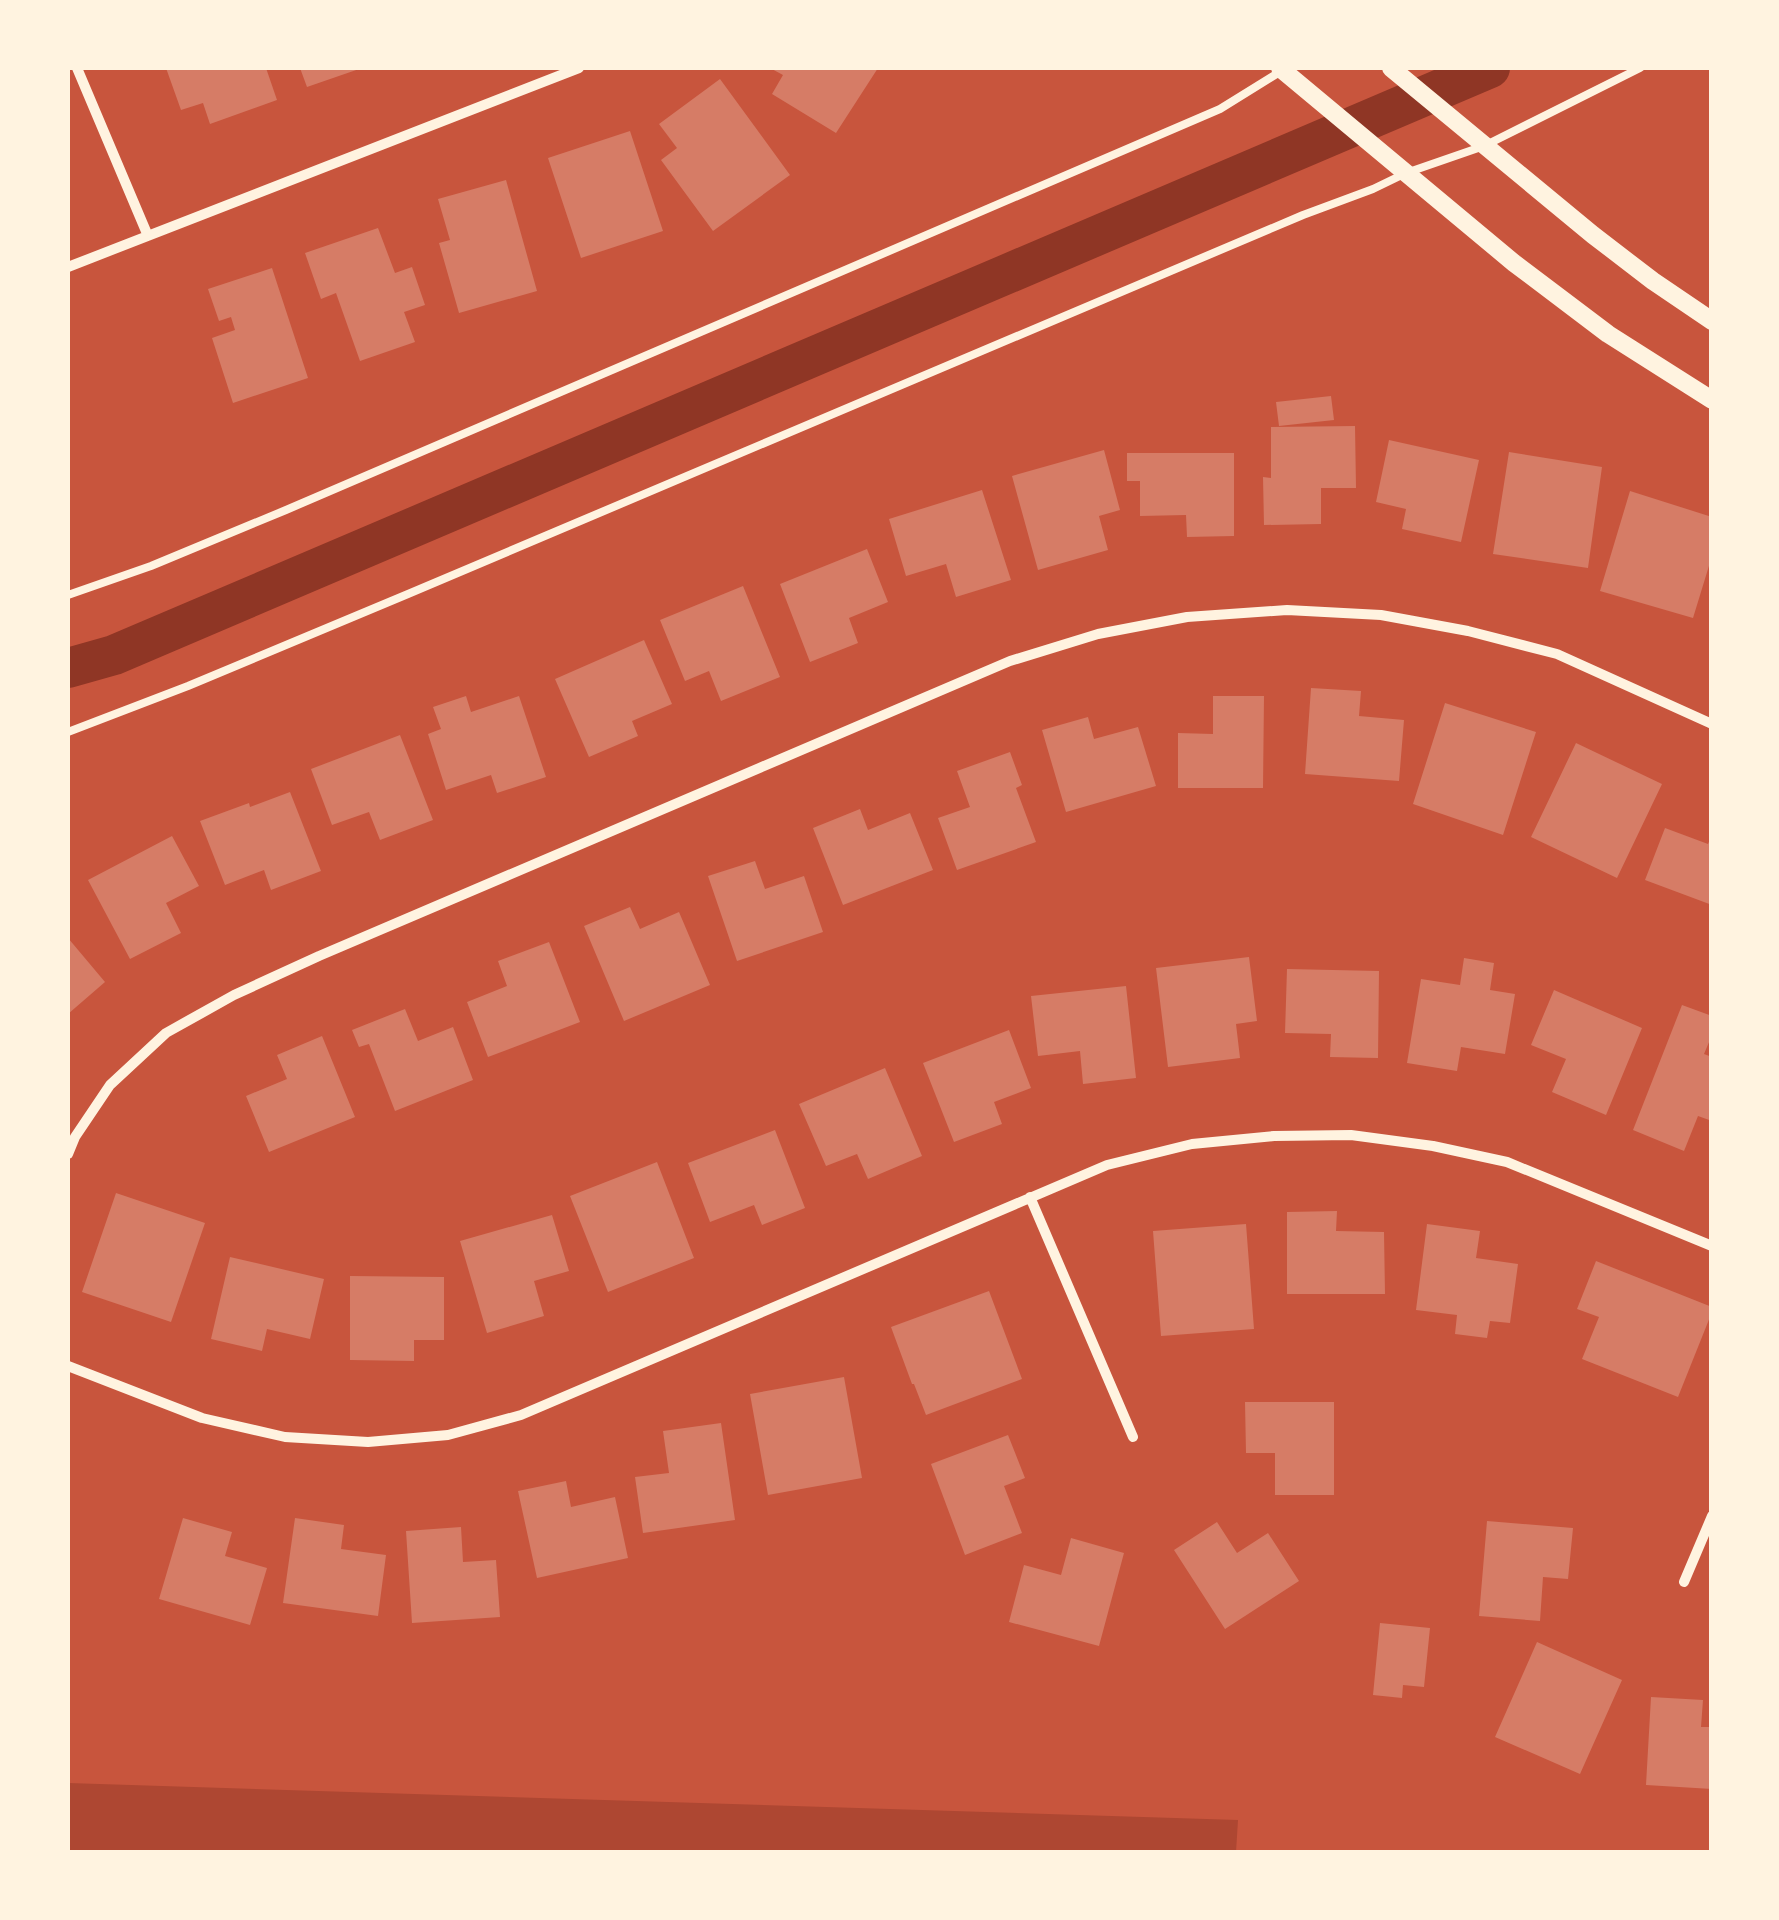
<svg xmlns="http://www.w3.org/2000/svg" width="1779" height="1920" viewBox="0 0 1779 1920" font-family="'DM Sans',sans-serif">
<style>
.green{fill:#ae4732}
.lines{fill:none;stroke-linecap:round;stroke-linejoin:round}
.canal{stroke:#8f3625;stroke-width:40}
.building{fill:#d67c66}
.service{stroke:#fff3e0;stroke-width:8}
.minor{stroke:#fff3e0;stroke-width:10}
.tertiary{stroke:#fff3e0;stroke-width:18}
</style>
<rect width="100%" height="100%" fill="#c8553d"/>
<path class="green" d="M68 1783 1238 1820 1236 1852H68Z"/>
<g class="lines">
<path class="canal" d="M68 668 114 655 1490 68"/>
</g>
<path class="building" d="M166 68H266L277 100 210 124 203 103 181 110Z
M300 68H362L307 87Z
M770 68H878L836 133 772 94 783 75Z
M720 79 790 175 713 231 661 160 677 148 659 124Z
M630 131 663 231 581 258 548 158Z
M506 180 537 291 459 313 439 243 450 240 438 199Z
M378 228 395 273 412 267 425 305 404 312 415 342 360 361 336 293 321 299 305 253Z
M272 268 308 378 233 403 212 338 235 330 231 317 219 321 208 289Z
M1331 396 1334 420 1279 426 1276 402Z
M1355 426 1356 488H1321V524L1264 525 1263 477 1271 478V427Z
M1389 440 1479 460 1461 542 1402 529 1406 509 1376 502Z
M1104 450 1120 510 1099 516 1108 550 1038 570 1012 476Z
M1509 452 1602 467 1588 568 1493 554Z
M1127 453H1234V536L1187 537 1186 515 1140 516V481H1127Z
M982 490 1011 580 956 597 946 564 906 576 889 519Z
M1630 491 1712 517V556L1693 618 1600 591Z
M867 549 888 602 849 618 858 643 810 662 780 584Z
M743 586 780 677 721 701 709 671 685 681 660 620Z
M644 640 672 704 632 721 638 736 589 757 555 679Z
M1311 688 1361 691 1359 716 1404 720 1399 781 1305 774Z
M466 696 471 712 519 696 546 777 497 793 491 775 446 790 428 734 441 729 433 707Z
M1213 696H1264L1263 788H1178V733L1213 734Z
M1445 703 1536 732 1503 835 1413 804Z
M1088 717 1094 739 1138 727 1156 786 1066 812 1042 730Z
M400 735 433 820 380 840 369 812 332 825 311 769Z
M1576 743 1662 784 1617 878 1531 837Z
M1010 752 1022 785 1016 788 1036 842 957 870 938 818 970 807 957 771Z
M290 792 321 871 271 890 264 870 225 885 200 821 249 803 250 807Z
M860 809 868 830 910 813 933 870 843 905 813 828Z
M1665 828 1708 844 1712 835V905L1645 880Z
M172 836 199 886 166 903 181 933 130 959 88 880Z
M755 861 765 889 804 876 823 932 737 961 708 876Z
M630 907 640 929 679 912 710 985 624 1021 584 926Z
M68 938 105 982 68 1014Z
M549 942 580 1022 488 1057 467 1002 507 986 498 961Z
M1249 957 1257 1021 1236 1024 1240 1058 1168 1067 1156 968Z
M1464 958 1494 963 1490 990 1515 994 1505 1054 1461 1047 1457 1071 1407 1063 1421 979 1460 985Z
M1287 969 1379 971 1378 1058 1330 1057 1331 1034 1285 1033Z
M1126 986 1136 1078 1083 1084 1080 1051 1038 1056 1031 996Z
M1554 990 1642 1028 1606 1115 1552 1092 1566 1059 1531 1045Z
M1682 1005 1712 1016V1035L1704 1054 1712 1057V1121L1698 1116 1684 1151 1633 1130Z
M405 1009 418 1041 453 1027 473 1080 395 1111 369 1044 359 1047 352 1030Z
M1009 1030 1031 1088 994 1102 1002 1124 954 1142 923 1063Z
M322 1036 355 1117 269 1152 246 1096 287 1079 277 1055Z
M885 1068 922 1156 868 1179 857 1154 826 1166 799 1104Z
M775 1130 805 1208 762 1225 754 1205 710 1222 688 1163Z
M657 1162 694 1258 608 1292 570 1196Z
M116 1193 205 1223 171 1322 82 1292Z
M1337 1211 1336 1231 1384 1232 1385 1294H1287V1212Z
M552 1215 569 1271 534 1281 544 1316 487 1333 460 1241Z
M1246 1224 1254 1329 1161 1336 1153 1231Z
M1427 1224 1480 1231 1476 1258 1518 1264 1510 1323 1490 1321 1487 1338 1455 1334 1457 1315 1416 1310Z
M230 1257 324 1279 310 1339 267 1329 262 1351 211 1339Z
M1596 1261 1712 1307V1312L1678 1397 1582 1359 1599 1317 1577 1309Z
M350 1276 444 1277V1340H414V1361L350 1360Z
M989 1291 1022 1379 926 1415 914 1384H912L891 1327Z
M844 1377 862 1478 768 1495 750 1394Z
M1245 1402H1334V1495H1275V1453H1246Z
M721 1423 735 1520 643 1533 635 1477 669 1473 663 1431Z
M1008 1435 1025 1478 1004 1486 1022 1533 965 1555 931 1464Z
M566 1481 571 1507 615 1497 628 1558 537 1578 518 1491Z
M183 1518 232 1532 225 1556 267 1568 250 1625 159 1599Z
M295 1518 344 1525 341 1549 386 1555 378 1616 283 1603Z
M1487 1521 1573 1528 1568 1579 1543 1577 1540 1621 1479 1616Z
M1217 1522 1237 1553 1268 1533 1299 1581 1225 1629 1174 1550Z
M461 1527 463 1562 496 1560 500 1617 412 1623 406 1531Z
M1071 1538 1124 1553 1099 1646 1009 1622 1024 1565 1061 1575Z
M1380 1623 1430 1628 1424 1687 1403 1685 1402 1698 1373 1695Z
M1537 1642 1622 1680 1580 1774 1495 1737Z
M1651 1697 1703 1700 1701 1727H1712V1789L1646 1785Z"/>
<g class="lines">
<path class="service" d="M68 595 151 566 286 510 1220 109 1283 70
M68 732 188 686 408 594 1303 215 1373 189 1406 173 1484 146 1640 68"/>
<path class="minor" d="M77 68 148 236
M68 267 579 68
M68 1154 75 1137 110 1085 166 1033 234 995 319 956 1010 661 1098 634 1187 617 1287 610 1381 615 1468 631 1557 654 1712 724
M1030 1197 1133 1437
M68 1366 202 1418 285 1437 368 1442 448 1435 521 1415 1107 1165 1192 1144 1274 1136 1351 1135 1433 1146 1507 1162 1712 1246
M1684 1582 1712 1516"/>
<path class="tertiary" d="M1280 68 1514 263 1608 334 1712 400
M1391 68 1593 235 1653 281 1712 321"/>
</g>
<rect width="1779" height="1920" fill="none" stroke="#fff3e0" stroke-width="140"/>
</svg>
